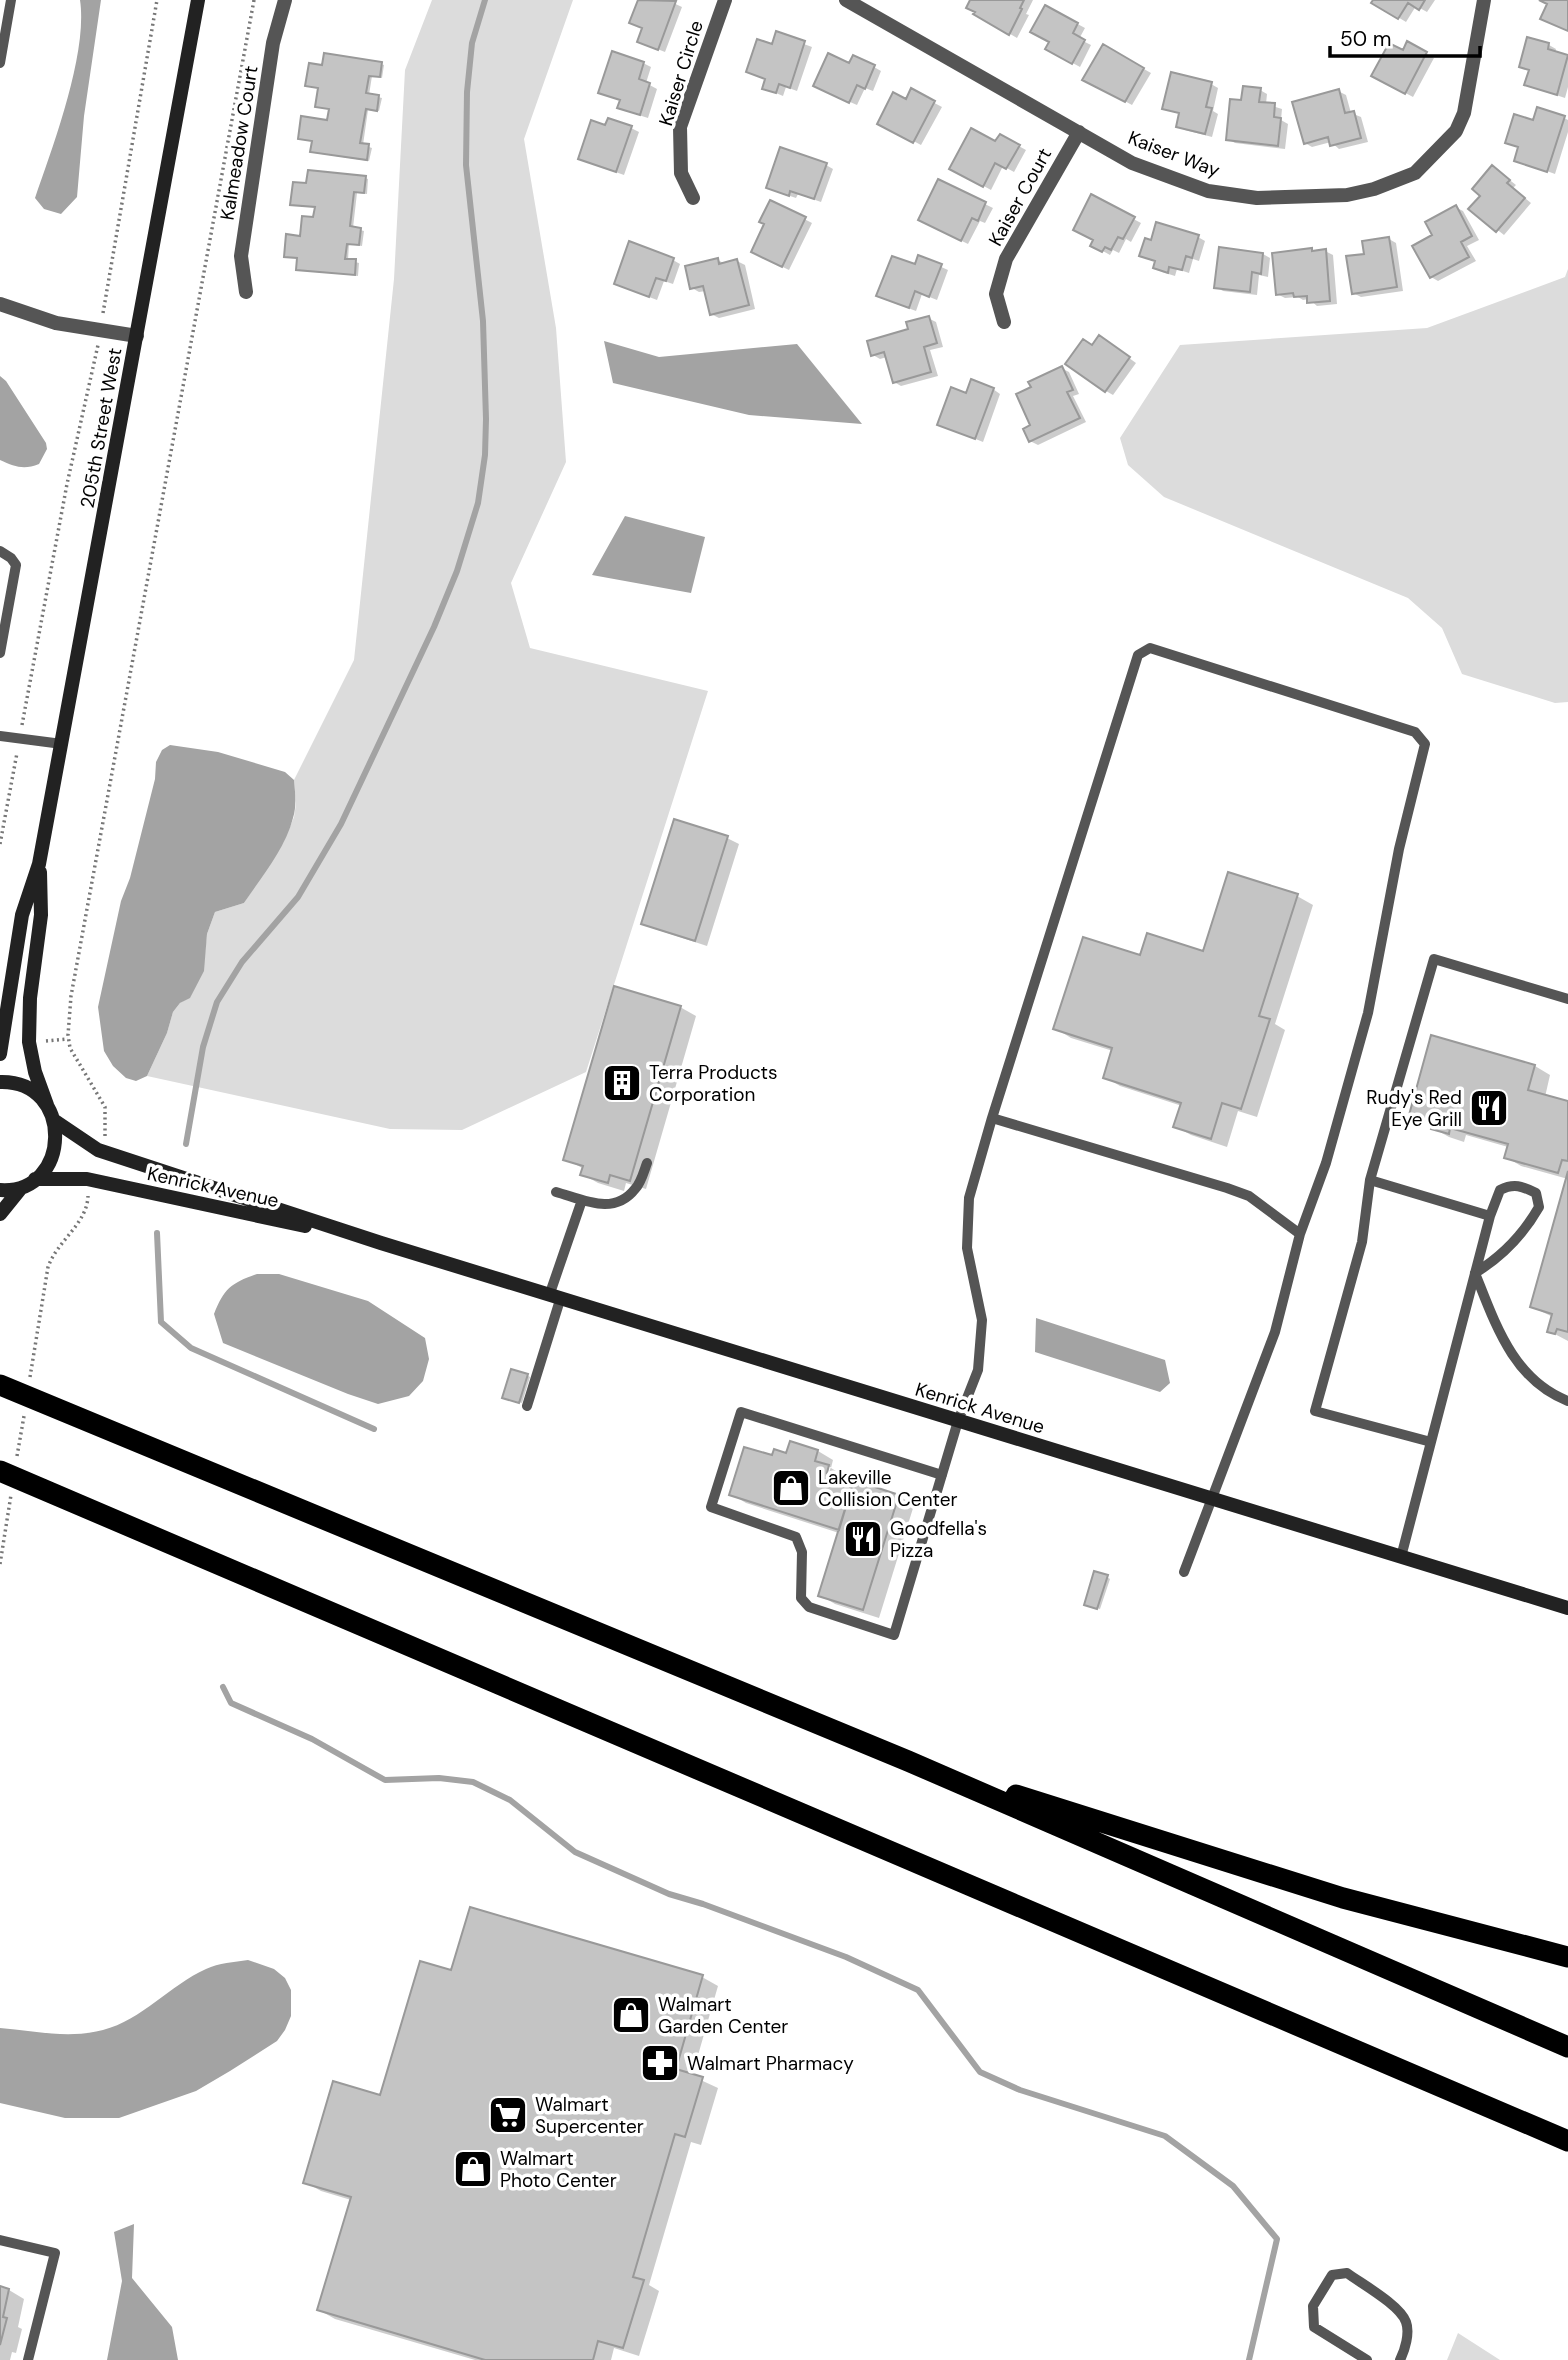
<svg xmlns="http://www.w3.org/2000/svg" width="1568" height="2360" viewBox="0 0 1568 2360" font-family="'DM Sans',sans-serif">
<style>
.green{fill:#dcdcdc}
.water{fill:#a3a3a3}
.shadow{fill:#0003;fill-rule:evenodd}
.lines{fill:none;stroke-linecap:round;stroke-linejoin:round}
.stream{stroke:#a3a3a3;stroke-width:6}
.building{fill:#c4c4c4;stroke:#999;stroke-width:2}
.path{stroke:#777;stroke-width:3.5;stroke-dasharray:2 3.5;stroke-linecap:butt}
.lane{stroke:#555;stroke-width:10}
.street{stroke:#555;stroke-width:14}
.secondary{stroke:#222;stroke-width:14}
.highway{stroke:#000;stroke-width:21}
.labels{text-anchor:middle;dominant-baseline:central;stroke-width:7;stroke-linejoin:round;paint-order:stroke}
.street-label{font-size:19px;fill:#000;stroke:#fff}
.poi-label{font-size:19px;fill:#000;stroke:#fff;text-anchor:start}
</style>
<rect width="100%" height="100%" fill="#fff"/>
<path class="green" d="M432 0H573L524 139 556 328 566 462 511 583 530 648 708 691 586 1072 462 1130 390 1129 147 1076 167 1033 173 1012 180 1003 190 997 203 971 207 934 215 912 244 903 283 843 294 817 296 804 294 780 354 660 394 279 405 70Z
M1568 269V702L1555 703 1462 674 1442 628 1408 598 1164 497 1128 465 1120 438 1180 345 1427 328 1565 277Z
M1458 2333 1500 2360H1447Z"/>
<path class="water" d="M80 0H101L84 116 77 197 61 214 44 209 35 198C53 146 88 53 80 0Z
M604 341 659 357 797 344 862 424 749 415 613 383Z
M0 376 6 381 46 443 47 449 39 464C24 470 15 467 0 460Z
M625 516 705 537 691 593 592 575Z
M170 745 218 752 285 772 294 780C295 792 297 805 293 818 285 849 262 876 244 903L215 912 207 934 204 971 190 998 180 1003 173 1012 167 1033 147 1076 136 1081 126 1078 113 1066 104 1051 98 1007 121 901 130 878 155 779 156 762 162 750Z
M257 1274H279L368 1301 425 1338 429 1359 423 1381 409 1396 378 1404 348 1394 223 1343 214 1314C224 1289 231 1283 257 1274Z
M1036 1318 1165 1360 1170 1383 1160 1392 1035 1352Z
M248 1960 274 1969 285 1978 291 1990V2016L285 2030 277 2041 230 2071 196 2091 119 2118H65L0 2103V2028C34 2031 69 2039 103 2030 142 2020 170 1985 206 1969 219 1963 234 1962 248 1960Z
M134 2224 132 2278 172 2327 178 2360H107L122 2281 114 2232Z"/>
<path class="shadow" d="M640 0H667L682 7 665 52 647 45 644 28 632 22Z
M972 0H1033L1026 14 1029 15 1017 38 976 14Z
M1375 0H1435L1427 12 1416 6 1406 22 1373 2Z
M1046 7 1085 28 1079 39 1091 45 1080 67 1047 49 1051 42Z
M777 34 812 47 797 91 786 87 783 96 764 88 767 80 748 72 773 46Z
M1408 43 1434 58 1413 97 1374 76 1403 52Z
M1549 45 1556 49 1555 53 1568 56V87L1565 98 1526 85 1530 71 1521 66Z
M1103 46 1151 73 1132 105 1084 79Z
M643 63 651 67 646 83 657 89 648 118 626 111 619 107 621 101 600 93Z
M381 64 384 65 382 78 372 76 369 95 382 98 379 111 368 110 363 145 372 148 369 161 315 153 329 122 331 109 320 108 323 67Z
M850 65 874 67 881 71 873 91 865 88 857 105 822 90Z
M1211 84 1218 88 1213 111 1218 114 1212 137 1185 130 1178 126 1181 114 1164 108Z
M1260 90 1267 94 1266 104 1282 109 1281 120 1288 124 1285 149 1235 143 1228 139 1243 102Z
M912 91 942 107 921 145 879 123 907 101Z
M1338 91 1346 95 1351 113 1361 117 1368 142 1339 149 1331 142 1312 147 1305 143Z
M1564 118 1568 120V132L1555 174 1516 160 1520 148 1507 142 1534 122Z
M606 127 631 128 639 132 624 175 587 162Z
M1000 136 1026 150 1014 172 1003 166 991 190 951 168 996 143Z
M826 165 833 169 821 202 798 194 796 198 775 191Z
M1493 167 1516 185 1513 188 1531 203 1504 235 1471 209 1482 195Z
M365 178 368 179 367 194 357 193 353 228 364 231 362 246 349 244 348 260 359 263 358 276 298 269 299 258 286 256 315 219 316 207 295 205 308 185Z
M938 181 993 208 985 223 980 221 968 244 927 224Z
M1092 197 1141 223 1131 242 1126 239 1119 253 1113 250 1110 255 1092 245 1095 240Z
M771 202 812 223 789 270 760 256Z
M1455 207 1463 211 1479 240 1467 246 1476 261 1438 281 1431 277 1434 235Z
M1198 237 1205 241 1199 261 1193 259 1189 273 1177 269 1175 276 1162 272 1155 268 1157 262 1141 255 1152 242Z
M1389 239 1396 243 1403 291 1361 297 1353 293 1366 255Z
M1325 251 1333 255 1337 304 1317 306 1309 299 1303 300 1298 297 1285 298 1277 294Z
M1263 254 1270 258 1268 277 1259 275 1257 295 1223 291 1216 287Z
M919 257 948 270 937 300 922 294 916 311 886 300 915 267Z
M673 260 680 264 673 284 664 281 657 300 623 287Z
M718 260 725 264 737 261 745 265 755 309 719 318 711 314 706 291 699 292 692 288Z
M928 318 936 322 943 347 930 350 938 376 901 386 894 382 887 357 880 359 873 355Z
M1107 342 1136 363 1113 395 1106 391 1093 347Z
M1061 368 1069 372 1079 394 1073 396 1086 422 1038 445 1030 441 1033 388Z
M993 389 1000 394 983 442 939 424 967 395Z
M727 838 739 844 707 946 655 929 644 923Z
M1297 896 1313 905 1275 1024 1285 1030 1257 1117 1238 1111 1227 1147 1191 1135 1175 1126 1182 1106 1120 1086 1105 1077 1113 1051 1071 1038 1055 1028 1204 953Z
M680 1007 696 1016 646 1189 626 1183 624 1191 598 1183 582 1174 584 1169 566 1159Z
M1432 1037 1535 1066 1550 1075 1545 1097 1568 1103V1341L1549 1331 1553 1317 1532 1307 1568 1179 1521 1166 1506 1157 1508 1147 1466 1135 1464 1142 1449 1137 1433 1128 1434 1125 1411 1114Z
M527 1375 530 1377 522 1403 507 1399Z
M818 1451 833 1460 831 1468 844 1476 843 1479 899 1496 914 1505 879 1618 835 1604 820 1595 839 1533 746 1503 731 1494 773 1458ZM827 1467H831L826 1481Z
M1107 1577 1110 1579 1100 1609 1089 1606Z
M452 1972 702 1977 718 1986 692 2076 718 2088 701 2145 691 2142 649 2285 659 2291 639 2356 614 2348 611 2360H475L335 2319 319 2310 351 2200 321 2191 305 2182 382 2097Z
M0 2288 9 2290 24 2299 18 2327 22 2329 16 2353 12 2352 10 2360H0Z"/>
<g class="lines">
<path class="stream" d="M186 1144 203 1047 217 1002 242 962 298 897 341 824 434 627 457 571 478 503 485 455 486 419 483 321 466 165 467 92 472 43 485 0
M157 1233 161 1322 191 1348 374 1429
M223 1687 231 1703 312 1739 385 1780 439 1778 473 1782 510 1800 575 1852 669 1894 703 1904 846 1957 918 1990 980 2072 1020 2090 1165 2136 1233 2186 1277 2239 1249 2360"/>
</g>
<path class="building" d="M638 0 676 1 658 50 637 42 642 28 629 23Z
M970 0H1024L1020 8 1022 9 1009 35 973 14 975 12 966 8Z
M1373 0H1425L1419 10 1408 3 1398 19 1371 3Z
M1539 0H1568V31L1540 19 1547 4Z
M1045 5 1078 23 1073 33 1085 40 1072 64 1045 49 1049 42 1030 32Z
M776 31 805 41 790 88 779 84 776 93 762 89 765 79 746 72 757 39 772 44Z
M1527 37 1549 43 1548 49 1568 55 1557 95 1524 85 1529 70 1519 67Z
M1407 41 1427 52 1405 94 1371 76 1389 43 1403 50Z
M1103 44 1144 68 1125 102 1082 80Z
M612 51 644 62 639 79 650 83 640 115 617 108 620 100 598 93Z
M324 53 382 62 380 77 369 76 366 93 379 95 377 111 366 109 360 143 369 144 367 160 310 152 312 141 298 139 301 116 327 120 329 109 315 107 318 88 305 86 309 63 322 65Z
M828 53 849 63 853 55 875 65 865 89 857 85 849 103 813 86Z
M1171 72 1212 82 1206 107 1212 108 1205 134 1176 127 1179 113 1162 109Z
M1243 86 1261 88 1259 102 1275 103 1274 117 1281 118 1278 146 1226 140 1230 99 1241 100Z
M911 88 935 101 913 143 877 124 893 92 906 99Z
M1339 89 1345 113 1354 111 1361 138 1330 146 1328 137 1304 144 1292 102Z
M1537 107 1565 116 1547 172 1514 161 1518 147 1505 143 1514 114 1533 120Z
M608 118 632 126 616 172 578 159 591 120 605 125Z
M971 128 995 141 1000 134 1020 145 1006 169 995 163 983 187 949 169Z
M780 147 827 163 814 199 790 191 789 196 766 188Z
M1492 165 1510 180 1507 183 1525 198 1496 232 1468 209 1480 196 1472 189Z
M308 170 366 176 364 193 354 192 350 226 361 228 359 245 347 244 345 259H356L355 275 296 270 297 258 284 257 286 234 300 236 302 216 313 217 315 207 290 205 293 182 306 183Z
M938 179 986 202 978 221 972 218 961 241 918 220Z
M1091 194 1135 217 1123 239 1118 237 1111 250 1105 247 1102 252 1090 246 1093 240 1073 230Z
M770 200 806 217 782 267 751 252 764 224 759 222Z
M1456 205 1472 236 1461 242 1469 257 1430 278 1412 246 1432 235 1425 222Z
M1156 222 1199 235 1192 258 1186 256 1182 270 1169 267 1168 273 1153 268 1155 261 1139 256 1145 238 1151 240Z
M1389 237 1397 287 1352 294 1346 256 1364 254 1362 241Z
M629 241 674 258 666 281 656 278 649 297 614 284Z
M1219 247 1263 253 1261 274 1252 272 1250 292 1214 288Z
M1312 248V251L1326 249 1330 301 1307 303V296L1294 297 1293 293 1276 295 1272 253Z
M918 255 942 264 929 297 915 291 909 308 876 296 892 256 915 264Z
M718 258 719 264 737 259 749 305 710 315 703 286 690 289 685 266Z
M929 316 937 343 924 347 931 372 893 383 884 352 871 356 867 341 908 329 906 322Z
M1099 335 1130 357 1105 392 1065 364 1083 339 1092 345Z
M1062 366 1073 390 1067 392 1080 418 1029 442 1023 429 1030 425 1016 394 1031 387 1028 382Z
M971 379 994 388 975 439 937 425 951 387 966 393Z
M674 819 728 836 695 941 641 924Z
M1228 872 1298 894 1259 1016 1270 1019 1241 1109 1222 1103 1211 1139 1173 1127 1181 1103 1103 1078 1112 1048 1053 1029 1083 937 1140 955 1147 933 1203 951Z
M614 986 681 1006 630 1181 610 1175 608 1183 580 1175 583 1166 563 1160Z
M1431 1035 1535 1065 1528 1090 1568 1101V1161L1562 1160 1558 1173 1504 1158 1508 1144 1450 1128 1449 1134 1431 1129 1433 1122 1409 1115Z
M1568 1171V1332L1557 1329 1555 1334 1547 1332 1552 1314 1530 1307Z
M511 1369 528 1374 519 1403 502 1398Z
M790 1441 818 1450 815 1461 829 1465 827 1473 854 1480 839 1530 729 1495 744 1447 772 1455 774 1449 786 1453Z
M854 1480 899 1495 863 1610 818 1596Z
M1094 1571 1108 1575 1097 1609 1084 1605Z
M470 1907 703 1975 676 2069 703 2077 685 2137 675 2134 633 2277 644 2280 623 2348 598 2341 593 2360H485L317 2310 351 2197 303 2183 333 2081 380 2095 420 1961 451 1970Z
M0 2286 9 2289 3 2317 7 2318 0 2345Z"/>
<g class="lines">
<path class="path" d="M103 313 157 0
M22 725 67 484 98 345
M0 844 17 753
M46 1041 68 1039
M105 1136V1107L70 1048 68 1035 71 996 254 0
M30 1377 48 1267C57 1241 87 1224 88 1196
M17 1456 24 1416
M0 1564 11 1495"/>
<path class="lane" d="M0 63 11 0
M0 551 11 558 16 565 0 653
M0 736 62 744
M992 1118 1227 1188 1249 1196 1300 1234
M1370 1180 1490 1216 1431 1442
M556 1192C584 1200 614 1216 635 1189 641 1183 644 1171 647 1163
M1490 1216 1500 1190C1514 1183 1522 1186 1536 1193L1539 1207C1523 1235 1503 1256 1475 1273 1495 1323 1513 1380 1568 1401
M549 1296 582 1200
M527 1406 560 1300
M942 1475 741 1412 711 1507 796 1537 802 1552 801 1598 809 1607 894 1635 958 1421 978 1370 982 1320 967 1248 969 1198 992 1118 1138 655 1150 648 1415 732 1425 744 1399 849 1368 1013 1326 1163 1300 1234 1275 1332 1184 1572
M1401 1557 1431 1442 1315 1411 1362 1242 1370 1180 1434 959 1568 999
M0 2240 55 2253 28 2360
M1367 2360 1314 2327 1313 2306 1332 2275 1347 2273C1362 2284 1400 2305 1406 2322 1410 2333 1405 2350 1400 2360"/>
<path class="street" d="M846 0 1132 163 1208 191 1257 198 1347 195 1374 189 1415 173 1456 131 1464 113 1484 0
M693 198 681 173 680 127 725 0
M246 292 241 256 273 43 285 0
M0 304 56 323 137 336
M1004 322 996 294 1006 259 1079 132"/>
<path class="secondary" d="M40 872 41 915 30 998 29 1042 35 1072 47 1105
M0 1054 22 915 39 864 198 0
M0 1082C75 1080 72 1195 0 1190
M55 1121 98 1150 381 1243 1568 1608
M35 1179H87L305 1226
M0 1214 21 1188"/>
<path class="highway" d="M0 1385 908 1761 1568 2047
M0 1471 1568 2141
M1016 1795 1343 1898 1568 1957"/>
</g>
<defs>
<g id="building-square" transform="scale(2.0125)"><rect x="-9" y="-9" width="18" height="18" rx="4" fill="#000" stroke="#fff"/><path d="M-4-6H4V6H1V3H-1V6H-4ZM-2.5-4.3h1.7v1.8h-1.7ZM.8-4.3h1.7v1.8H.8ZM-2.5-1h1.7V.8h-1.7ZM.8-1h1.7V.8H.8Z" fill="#fff"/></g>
<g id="restaurant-square" transform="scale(2.0125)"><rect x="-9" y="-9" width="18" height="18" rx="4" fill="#000" stroke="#fff"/><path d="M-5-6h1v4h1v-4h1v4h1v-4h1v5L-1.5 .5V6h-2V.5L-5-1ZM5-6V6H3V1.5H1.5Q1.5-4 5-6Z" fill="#fff"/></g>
<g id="shop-square" transform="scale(2.0125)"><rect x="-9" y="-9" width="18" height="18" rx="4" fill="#000" stroke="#fff"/><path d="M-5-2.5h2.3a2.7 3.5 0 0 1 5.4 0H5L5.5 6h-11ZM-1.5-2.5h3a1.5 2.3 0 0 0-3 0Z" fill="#fff"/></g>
<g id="pharmacy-square" transform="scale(2.0125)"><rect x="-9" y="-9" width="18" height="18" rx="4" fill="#000" stroke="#fff"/><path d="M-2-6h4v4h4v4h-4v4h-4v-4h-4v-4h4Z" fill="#fff"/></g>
<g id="supermarket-square" transform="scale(2.0125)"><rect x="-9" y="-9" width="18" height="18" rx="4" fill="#000" stroke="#fff"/><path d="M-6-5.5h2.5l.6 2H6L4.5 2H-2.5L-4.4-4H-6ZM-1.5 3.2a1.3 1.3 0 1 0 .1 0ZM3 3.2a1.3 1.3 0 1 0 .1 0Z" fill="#fff"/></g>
</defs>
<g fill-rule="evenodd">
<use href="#building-square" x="622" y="1083"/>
<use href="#restaurant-square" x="1489" y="1108"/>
<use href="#shop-square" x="791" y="1488"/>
<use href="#restaurant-square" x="863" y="1539"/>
<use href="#shop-square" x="631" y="2015"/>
<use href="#pharmacy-square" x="660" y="2063"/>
<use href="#supermarket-square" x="508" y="2115"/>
<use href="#shop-square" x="473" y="2169"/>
</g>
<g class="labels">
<g class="street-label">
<text transform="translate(681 73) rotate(-73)">Kaiser Circle</text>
<text transform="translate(239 143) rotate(-81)">Kalmeadow Court</text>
<text transform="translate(1174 154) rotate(21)">Kaiser Way</text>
<text transform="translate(1020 197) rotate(-61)">Kaiser Court</text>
<text transform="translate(101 428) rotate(-80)">205th Street West</text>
<text transform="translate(213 1187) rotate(12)">Kenrick Avenue</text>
<text transform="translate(980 1408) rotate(17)">Kenrick Avenue</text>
</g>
<g class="poi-label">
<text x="649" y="1072">Terra Products<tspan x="649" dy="22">Corporation</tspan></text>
<text x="1462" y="1097" text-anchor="end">Rudy's Red<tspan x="1462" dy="22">Eye Grill</tspan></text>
<text x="818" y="1477">Lakeville<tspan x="818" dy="22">Collision Center</tspan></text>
<text x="890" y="1528">Goodfella's<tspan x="890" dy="22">Pizza</tspan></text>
<text x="658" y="2004">Walmart<tspan x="658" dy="22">Garden Center</tspan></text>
<text x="687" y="2063">Walmart Pharmacy</text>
<text x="535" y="2104">Walmart<tspan x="535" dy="22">Supercenter</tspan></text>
<text x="500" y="2158">Walmart<tspan x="500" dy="22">Photo Center</tspan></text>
</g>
</g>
<path d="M1330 46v10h150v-10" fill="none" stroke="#000000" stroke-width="3.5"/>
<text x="1340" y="46" font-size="21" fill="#000000" stroke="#ffffff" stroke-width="5" paint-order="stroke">50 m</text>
</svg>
